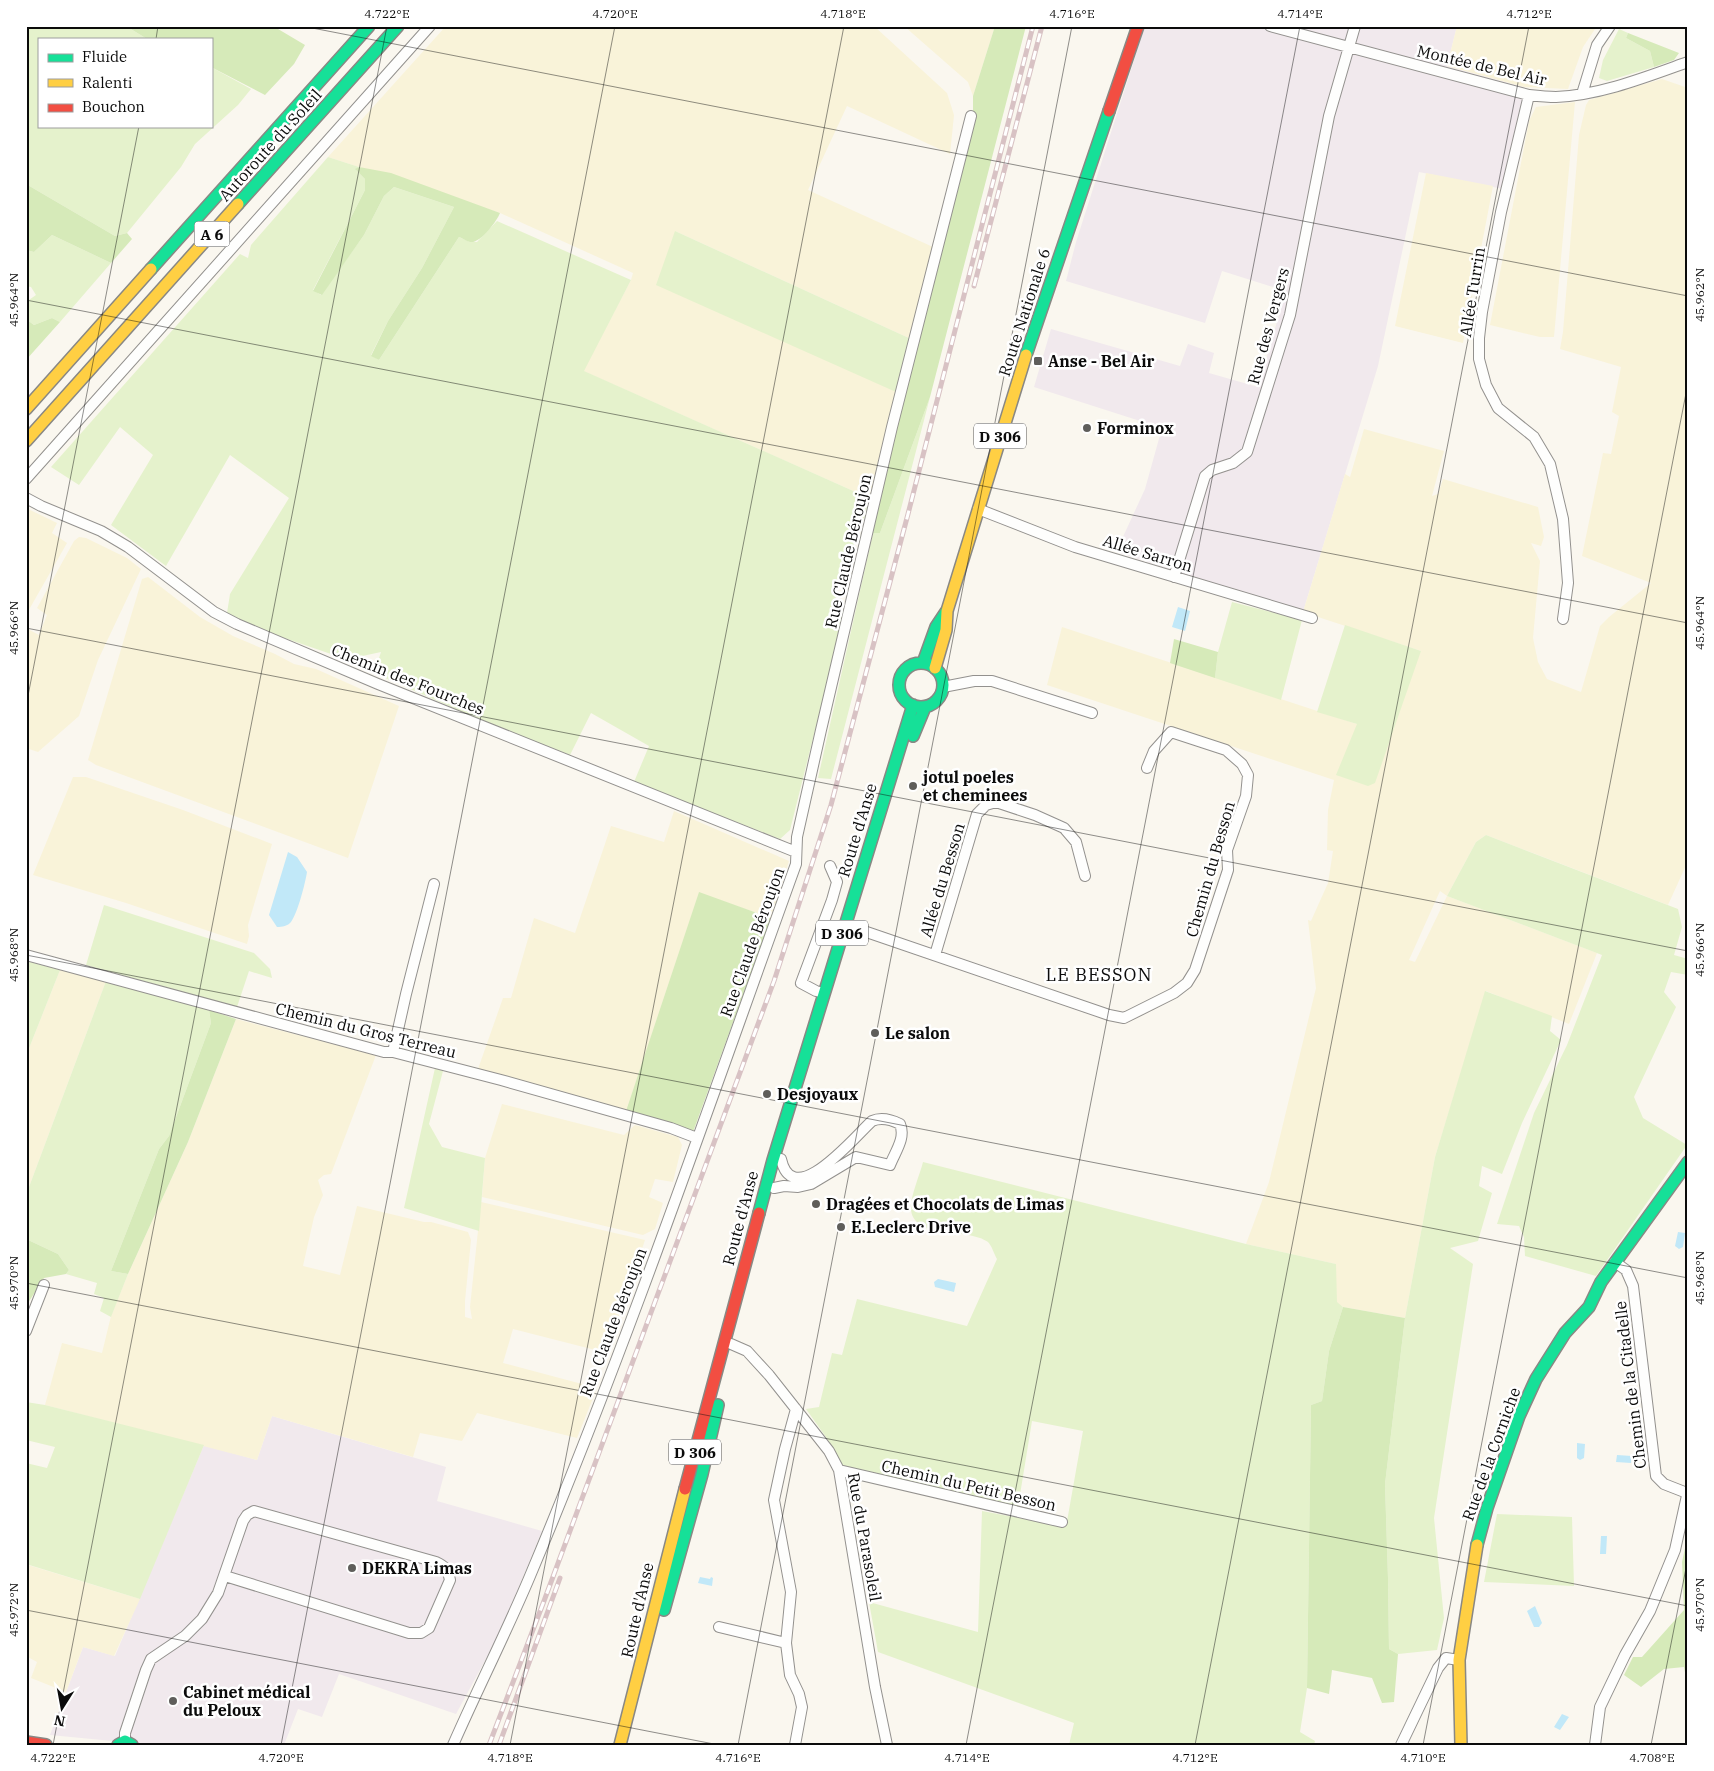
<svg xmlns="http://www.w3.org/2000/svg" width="1714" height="1771" viewBox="0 0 1714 1771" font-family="'IBM Plex Serif',serif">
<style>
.industrial{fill:#f1e9ed}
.farmland{fill:#f9f3d9;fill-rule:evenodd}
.green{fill:#e5f2cc}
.forest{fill:#d6eab9}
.water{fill:#c1e8f8}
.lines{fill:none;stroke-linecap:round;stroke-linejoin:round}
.street-casing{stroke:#93918e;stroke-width:12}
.fast-casing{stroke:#898884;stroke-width:14}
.slow-casing{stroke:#898884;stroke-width:14}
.jam-casing{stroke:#898884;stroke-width:14}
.street{stroke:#fefefd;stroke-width:10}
.fast{stroke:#16e098;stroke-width:11}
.slow{stroke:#ffcf43;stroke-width:11}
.jam{stroke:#f24e42;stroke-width:11}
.rail-casing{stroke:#d8c2c4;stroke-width:5}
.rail{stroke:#fff;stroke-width:3;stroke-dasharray:9;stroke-linecap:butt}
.ticks{fill:none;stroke:#0b0b0b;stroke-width:1;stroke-opacity:0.45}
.poi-dot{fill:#5f5e5b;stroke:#fff;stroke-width:2}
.labels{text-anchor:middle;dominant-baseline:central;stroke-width:5;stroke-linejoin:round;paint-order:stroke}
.shield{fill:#fff;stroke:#545454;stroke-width:1}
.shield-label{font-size:15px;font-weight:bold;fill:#0b0b0b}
.street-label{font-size:16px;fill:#0b0b0b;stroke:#fff}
.poi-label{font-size:16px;font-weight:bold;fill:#0b0b0b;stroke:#fff;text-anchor:start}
.neighbourhood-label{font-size:18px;letter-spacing:1px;fill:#0b0b0b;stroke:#fff}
.neatline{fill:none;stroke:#0b0b0b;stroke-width:2}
.ticks-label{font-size:12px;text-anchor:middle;fill:#0b0b0b}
</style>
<rect width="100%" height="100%" fill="#faf7ef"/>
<path class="industrial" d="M1145 26H1457L1447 66 1524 87 1522 107 1503 189 1419 172 1378 366 1303 612 1116 552 1145 489 1162 428 1034 387 1051 329 1180 366 1188 344 1214 353 1209 373 1258 387 1286 291 1222 271 1205 323 1066 281 1076 242Z
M272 1416 446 1467 437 1501 542 1531 500 1633 456 1714 339 1674 322 1717 298 1709 284 1745H154L50 1735 83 1647 115 1656 204 1445 257 1460Z"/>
<path class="farmland" d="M446 26H874L947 93 954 115 950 154 847 106 808 190 933 247 911 339 675 231 896 392 869 498 583 371 631 280 633 273 500 213 328 157Z
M904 26H995L973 96 968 82Z
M1457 26H1597L1583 47 1568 89 1524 87 1447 66Z
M1662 79 1688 88V861L1668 905 1486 835 1476 842 1447 896 1597 953 1569 1024 1486 991 1435 1157 1405 1318 1343 1307 1336 1302V1264L1246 1244 1269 1182 1316 988 1308 920 1311 921 1328 883 1333 851 1327 850 1328 810 1334 780 1047 685 1062 627 1357 724 1421 651 1303 612 1345 474 1350 477 1364 429 1444 451 1432 496 1438 494 1443 479 1538 507 1544 537 1541 546 1531 543 1540 561 1533 638 1538 662 1547 679 1581 692 1600 626 1609 617 1651 583 1582 556 1603 453 1611 454 1619 416 1612 412 1621 367 1560 349 1563 332 1579 135 1586 105 1589 100ZM1440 891 1447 896 1415 962 1409 960Z
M1575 102 1554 337H1540L1490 325 1529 121 1536 107Z
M1426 173 1493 186 1463 343 1395 326Z
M28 509 57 523 52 533 67 543 26 615V510Z
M79 537 86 538 127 558 141 569 98 660 79 716 38 752 26 748V628L39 635 47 615 37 608 74 541Z
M148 577 200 617 233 636 275 654 294 664 316 669 399 706 348 858 96 765 88 760 142 579Z
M73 777H86L183 810 272 844 248 925 249 936 247 944 126 903 33 875Z
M674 811 789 861 771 918 699 893 626 1111 478 1069 503 998H511L534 918 575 933 611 826 664 842Z
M60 970 106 981 26 1195V1056Z
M236 1019 376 1055 331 1174 324 1175 318 1180 323 1195 314 1217 303 1266 340 1275 357 1206 424 1222H431L468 1232 471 1240 465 1301V1317L472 1319 470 1307 481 1202 645 1240 607 1353 513 1329 503 1363 597 1388 577 1438 477 1413 462 1441 420 1433 413 1457 272 1416 257 1460 45 1405 62 1343 102 1353 111 1316 128 1274 188 1142Z
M502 1104 624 1135 635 1125 678 1137 682 1145 673 1182 655 1179 649 1197 663 1203 655 1229 643 1235 482 1197 485 1158Z
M28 1565 140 1599 114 1656 83 1647 66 1692 31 1678 37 1662 26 1656V1568Z"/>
<path class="green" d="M26 26H126L147 39H39V126H211V67L251 89 238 105 195 144 181 167 127 233 115 236 26 184Z
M1619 29 1628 33 1626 38 1650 51 1654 67 1607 81 1599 78 1603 60Z
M328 157 359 167 356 170 365 179V190L313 290 321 295 364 235 384 196 394 187 454 207 422 268 388 321 371 355 379 360 459 237 470 242H477L497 221 631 280 584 371 869 498 864 519 836 590 835 596 844 615 790 830 780 839 634 782 649 746 591 713 570 755 483 721 374 673 381 652 353 658 331 654 264 631 227 613 230 594 289 498 230 455 166 566 111 525 153 455 120 427 79 485 51 467 240 254 248 258 251 245Z
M675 231 911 339 896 392 656 285Z
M52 235 111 263 60 322 52 318 34 325 26 319V302L36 295 31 287 26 286V250L34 252Z
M930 397 831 779 818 778 873 533H880Z
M1232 602 1302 620 1281 700 1215 678 1218 652Z
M1345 625 1421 651 1375 783 1368 786 1336 775 1357 724 1317 712Z
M1486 835 1678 909 1682 927 1674 955 1688 959V975L1671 972 1664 992 1676 1007 1634 1097 1643 1118 1687 1145 1596 1276 1525 1256 1524 1237 1519 1226 1497 1224 1534 1113 1567 1045 1602 955 1447 896 1476 842Z
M104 905 254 953 270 969 272 978 249 971 237 1007 86 965Z
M26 961 60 970 26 1056Z
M106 981 209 1010 211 1023 169 1136 159 1149 111 1271 128 1274 111 1317 100 1311 104 1298 94 1294 97 1283 66 1274 69 1270 58 1254 26 1239V1195Z
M1485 991 1552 1016 1550 1031 1561 1040 1522 1123 1502 1174 1482 1166 1479 1186 1492 1193 1478 1241 1450 1248 1473 1264 1434 1518 1444 1618 1437 1650 1398 1654 1389 1649 1388 1578 1385 1484 1405 1318 1435 1157Z
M435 1068 443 1071 429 1124 442 1147 485 1158 479 1231 404 1208Z
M923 1162 1246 1244 1336 1264 1337 1302 1343 1307 1329 1351 1322 1401 1311 1405 1307 1688 1300 1732 1315 1741 1314 1745H1069L1074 1723 878 1652 869 1602 978 1632 982 1511 1066 1527 1083 1431 1032 1421 1018 1507 845 1470 828 1440 806 1409 819 1407 832 1353 842 1355 857 1299 967 1326 997 1259C994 1254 992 1246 988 1242 969 1227 909 1240 911 1206 911 1195 920 1174 923 1162Z
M26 1402 45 1405 204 1445 140 1599 26 1564V1463L47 1468 55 1447 26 1440Z
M1497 1514 1572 1517 1574 1586 1484 1582Z"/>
<path class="forest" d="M126 26H273L305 45 294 64 265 95 211 67V39H147Z
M995 26H1026L930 397 880 533H873L881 490 973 117V96Z
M1628 33 1679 53 1674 60 1654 67 1650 51 1626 38Z
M359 167 391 173 500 213C497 221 480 244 470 242 466 241 462 238 459 237L379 360 371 356 388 321 422 268 454 207 394 187 384 196 364 235 322 295 313 291 365 190V179L355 169Z
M26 184 115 236 127 233 132 239 111 263 52 235 34 252 26 250Z
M52 318 60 322 26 360V319L34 325Z
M1174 639 1218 652 1215 678 1170 663Z
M699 892 771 918 693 1132 626 1111Z
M209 1010 236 1019 188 1142 128 1274 111 1271 159 1149 169 1136 211 1023Z
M26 1239 58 1254 69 1270 66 1274 44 1278 28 1303 26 1302Z
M1343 1307 1405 1318 1385 1484 1388 1578 1389 1649 1398 1654 1394 1702 1382 1703 1372 1678 1332 1670 1329 1694 1307 1688 1311 1405 1322 1401 1329 1351Z
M1688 1534V1688L1684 1667 1664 1669 1641 1687 1624 1675 1633 1657H1642L1684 1610 1682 1562Z"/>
<path class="water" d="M1178 607 1190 611 1185 631 1172 627Z
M288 852 297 857 307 872C305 884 298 912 291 922 288 926 282 927 277 927L269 915Z
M1678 1232 1685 1233 1683 1247 1679 1249 1675 1246Z
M938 1279 956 1283 954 1292 935 1287 934 1282Z
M1577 1443 1585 1444 1584 1458 1580 1460 1577 1458Z
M1617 1455 1632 1456 1631 1463 1616 1462Z
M1601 1536H1607L1606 1554H1600Z
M700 1577 710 1579 711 1577 713 1578 712 1586 698 1583Z
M1535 1606 1542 1623 1539 1627H1534L1527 1611Z
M1562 1714 1569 1717 1560 1730 1554 1727Z"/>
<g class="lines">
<g class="street-casing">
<path id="street" d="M1270 26 1529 95C1538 96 1547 97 1556 97 1601 95 1646 77 1688 62
M1582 94 1597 45 1610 26
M1529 95 1501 212 1482 312 1479 338V359L1486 385 1498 408 1534 437 1550 464 1563 519 1568 583 1563 619
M26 479 430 26
M26 498 41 506 101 531 128 547 214 612 237 624 378 684 796 852
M978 509 1075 547 1312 618
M1174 577 1205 476 1212 470 1233 463 1247 452 1290 315 1329 116 1355 26
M943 687 974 681H992L1092 713
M852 927 1109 1015 1124 1018 1174 993 1187 983 1195 970 1228 870 1227 850 1246 796 1248 775 1242 764 1226 750 1171 732 1154 751 1147 768
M26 955 384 1052H393L501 1080 671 1128 697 1138
M935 955 977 814 986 805 996 802 1035 815 1064 828 1076 842 1085 876
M824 993 816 991 801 983 832 900 837 882 830 866
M393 1052 406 994 434 884
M774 1188 784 1186 798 1187 811 1184 856 1157 890 1165C895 1152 906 1138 900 1124 892 1120 881 1117 872 1121 856 1135 793 1213 781 1159
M1615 1262 1626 1270 1633 1286 1656 1476 1664 1484 1687 1493
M26 1331 44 1285
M731 1344 747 1351 769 1375 829 1451 839 1470 875 1687 887 1745
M839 1470 1062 1522
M719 1627 786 1643
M125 1741V1733L146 1670 151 1659 185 1636 202 1619 218 1593 243 1521 247 1515 254 1511 436 1562C445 1566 448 1570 450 1580L429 1628 421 1633H409L225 1576
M453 1745C478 1688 506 1633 530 1576 628 1343 710 1102 796 864L797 837 821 730 892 427 971 116
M795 1745 802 1707 799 1694 790 1675 786 1643 791 1592 774 1500 785 1449 796 1409
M1401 1745 1438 1668 1446 1658 1459 1660
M1595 1745 1600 1707 1625 1655 1650 1611 1675 1550 1688 1491"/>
</g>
<g class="fast-casing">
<path id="fast" d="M238 204 398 26
M151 269 369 26
M1026 355 1109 111
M923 663 936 627 946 612
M899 685a22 22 0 1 1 44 0a22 22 0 1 1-44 0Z
M913 736 925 707
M759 1213 773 1160 913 705
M1477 1545 1487 1508 1519 1416 1536 1379 1565 1333 1589 1307 1601 1282 1688 1162
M664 1610 702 1474 718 1405
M118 1745 125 1741 132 1745"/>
</g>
<g class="slow-casing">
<path id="slow" d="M26 409 151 269
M26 441 238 204
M935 668 946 630 947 611 1026 355
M620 1745 685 1489
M1461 1745 1459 1660 1477 1545"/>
</g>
<g class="jam-casing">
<path id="jam" d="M1109 111 1138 26
M685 1489 759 1213
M26 1742 46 1745"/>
</g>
<use href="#street" class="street"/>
<use href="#fast" class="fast"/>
<use href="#slow" class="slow"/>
<use href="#jam" class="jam"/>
<g class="rail-casing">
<path id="rail" d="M974 286 1042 26
M489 1745 544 1601 774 981 831 805 908 514 1033 26
M499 1745 560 1578"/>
</g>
<use href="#rail" class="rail"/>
</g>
<path class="ticks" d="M302 26 1688 296M156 39 158 26M26 300 1688 623M26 628 1688 951M26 706 139 126M26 955 1688 1278M26 1283 1688 1606M26 1610 719 1745M53 1745 387 26M281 1745 615 26M510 1745 844 26M738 1745 1072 26M966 1745 1300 26M1195 1745 1529 26M1423 1745 1688 383M1651 1745 1688 1558"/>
<g class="poi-dot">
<rect x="1033" y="356" width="10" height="10" rx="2.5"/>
<circle cx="1087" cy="428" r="5"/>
<circle cx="913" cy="786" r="5"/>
<circle cx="875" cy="1033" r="5"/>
<circle cx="767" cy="1094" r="5"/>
<circle cx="816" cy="1204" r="5"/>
<circle cx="841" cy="1227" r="5"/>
<circle cx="352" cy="1568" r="5"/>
<circle cx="173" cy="1701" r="5"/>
</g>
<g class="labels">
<g class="shield">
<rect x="194.5" y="221.5" width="35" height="25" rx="4"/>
<rect x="974" y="423.5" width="52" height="25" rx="4"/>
<rect x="816" y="920.5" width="52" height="25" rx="4"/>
<rect x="669" y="1439.5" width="52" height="25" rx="4"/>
</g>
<g class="shield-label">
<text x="212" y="234">A 6</text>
<text x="1000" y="436">D 306</text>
<text x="842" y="933">D 306</text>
<text x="695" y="1452">D 306</text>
</g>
<g class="street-label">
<text transform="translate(1482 65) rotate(13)">Montée de Bel Air</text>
<text transform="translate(270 145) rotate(-48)">Autoroute du Soleil</text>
<text transform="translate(1472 292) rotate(-81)">Allée Turrin</text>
<text transform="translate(1024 312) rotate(-72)">Route Nationale 6</text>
<text transform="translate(1268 326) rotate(-75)">Rue des Vergers</text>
<text transform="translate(848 551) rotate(-77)">Rue Claude Béroujon</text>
<text transform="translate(1148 553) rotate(17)">Allée Sarron</text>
<text transform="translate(408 679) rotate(22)">Chemin des Fourches</text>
<text transform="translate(857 830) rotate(-73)">Route d'Anse</text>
<text transform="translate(1210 869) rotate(-74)">Chemin du Besson</text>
<text transform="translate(942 880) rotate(-73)">Allée du Besson</text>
<text transform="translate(752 942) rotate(-70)">Rue Claude Béroujon</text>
<text transform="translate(366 1030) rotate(14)">Chemin du Gros Terreau</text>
<text transform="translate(740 1218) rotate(-75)">Route d'Anse</text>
<text transform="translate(613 1322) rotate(-69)">Rue Claude Béroujon</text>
<text transform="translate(1630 1385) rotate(-97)">Chemin de la Citadelle</text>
<text transform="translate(1491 1454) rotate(-70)">Rue de la Corniche</text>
<text transform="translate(969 1485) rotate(13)">Chemin du Petit Besson</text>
<text transform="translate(865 1537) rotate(80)">Rue du Parasoleil</text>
<text transform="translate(637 1610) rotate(-77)">Route d'Anse</text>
</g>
<g class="poi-label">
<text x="1048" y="361">Anse - Bel Air</text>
<text x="1097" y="428">Forminox</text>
<text x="923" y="777">jotul poeles<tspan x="923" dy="18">et cheminees</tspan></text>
<text x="885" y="1033">Le salon</text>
<text x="777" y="1094">Desjoyaux</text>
<text x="826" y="1204">Dragées et Chocolats de Limas</text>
<text x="851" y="1227">E.Leclerc Drive</text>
<text x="362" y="1568">DEKRA Limas</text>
<text x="183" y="1692">Cabinet médical<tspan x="183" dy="18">du Peloux</tspan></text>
</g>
<g class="neighbourhood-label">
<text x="1099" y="974">LE BESSON</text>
</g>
</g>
<rect width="1714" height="1771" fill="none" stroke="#ffffff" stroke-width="55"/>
<rect x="38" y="38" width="175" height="90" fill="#ffffff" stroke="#9d9d9d"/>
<rect x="48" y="54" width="25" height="8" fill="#16e098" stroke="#9d9d9d"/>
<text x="82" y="62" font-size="15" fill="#0b0b0b">Fluide</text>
<rect x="48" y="79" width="25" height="8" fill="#ffcf43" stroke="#9d9d9d"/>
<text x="82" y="88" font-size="15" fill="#0b0b0b">Ralenti</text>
<rect x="48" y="104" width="25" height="8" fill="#f24e42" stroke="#9d9d9d"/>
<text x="82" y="112" font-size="15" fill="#0b0b0b">Bouchon</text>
<g transform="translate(62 1708) rotate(191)" stroke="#ffffff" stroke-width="4" paint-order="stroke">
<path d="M0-4L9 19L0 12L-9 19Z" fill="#0b0b0b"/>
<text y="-8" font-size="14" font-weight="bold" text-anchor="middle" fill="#0b0b0b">N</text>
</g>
<rect x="28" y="28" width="1658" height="1716" class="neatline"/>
<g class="ticks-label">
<text x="387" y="18">4.722°E</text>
<text x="615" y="18">4.720°E</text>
<text x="843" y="18">4.718°E</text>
<text x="1072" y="18">4.716°E</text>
<text x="1300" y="18">4.714°E</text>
<text x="1529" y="18">4.712°E</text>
<text transform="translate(1700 295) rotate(-90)" y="4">45.962°N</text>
<text transform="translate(14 300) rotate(-90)" y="4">45.964°N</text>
<text transform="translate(1700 623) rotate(-90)" y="4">45.964°N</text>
<text transform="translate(14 628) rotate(-90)" y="4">45.966°N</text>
<text transform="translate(1700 950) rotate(-90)" y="4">45.966°N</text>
<text transform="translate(14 955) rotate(-90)" y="4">45.968°N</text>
<text transform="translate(1700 1278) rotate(-90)" y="4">45.968°N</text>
<text transform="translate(14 1283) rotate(-90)" y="4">45.970°N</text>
<text transform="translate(1700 1605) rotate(-90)" y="4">45.970°N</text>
<text transform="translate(14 1610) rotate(-90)" y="4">45.972°N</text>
<text x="53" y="1762">4.722°E</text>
<text x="281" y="1762">4.720°E</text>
<text x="510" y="1762">4.718°E</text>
<text x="738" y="1762">4.716°E</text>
<text x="967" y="1762">4.714°E</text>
<text x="1195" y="1762">4.712°E</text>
<text x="1423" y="1762">4.710°E</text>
<text x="1652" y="1762">4.708°E</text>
</g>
</svg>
